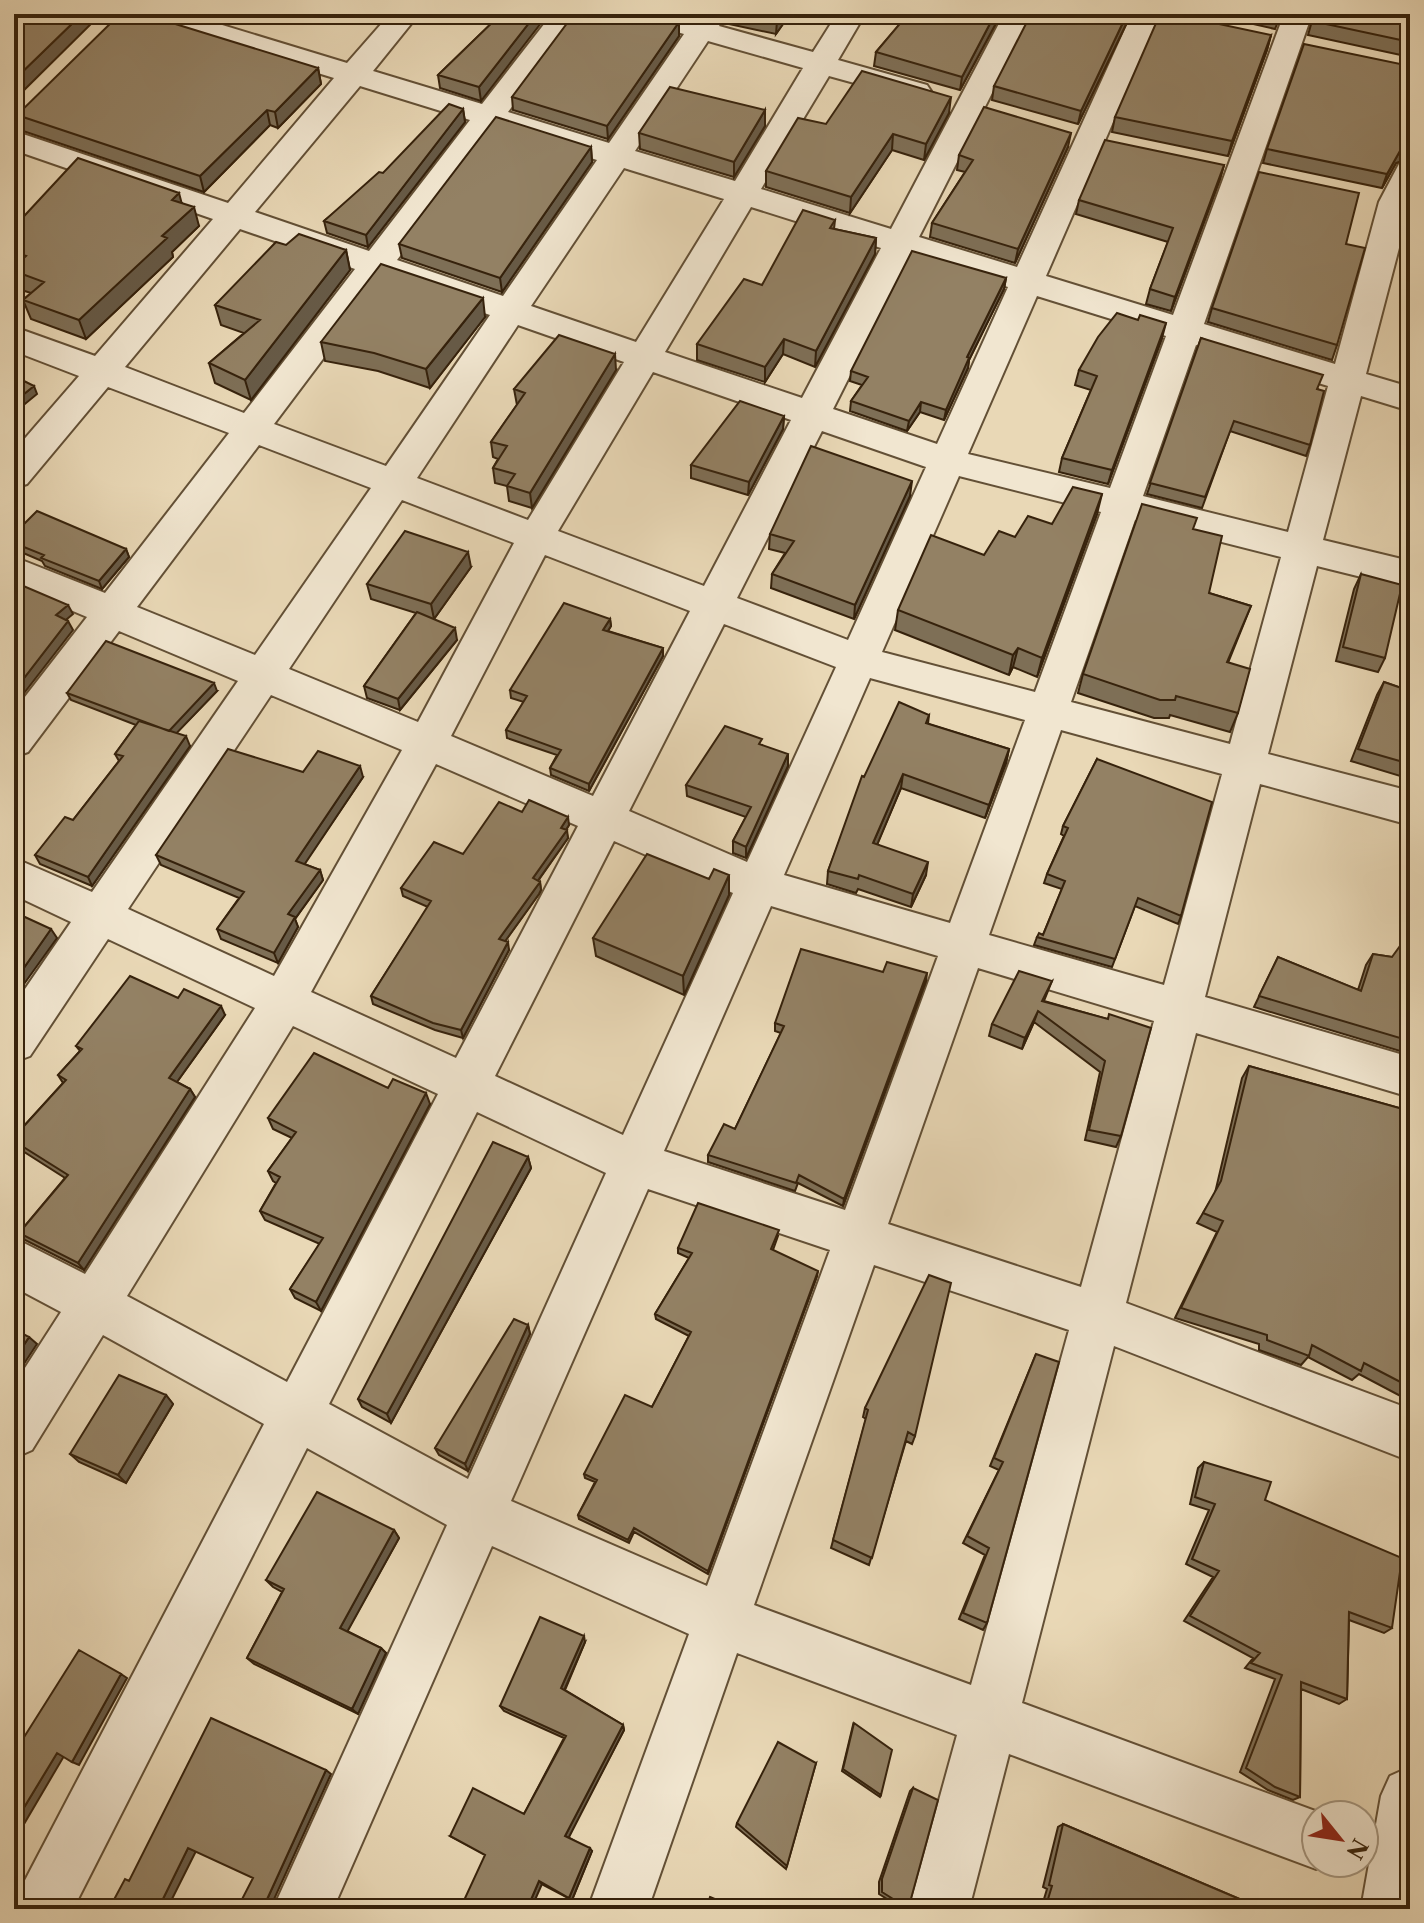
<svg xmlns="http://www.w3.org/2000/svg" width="1424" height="1923" viewBox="0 0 1424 1923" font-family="'Libre Caslon Text',serif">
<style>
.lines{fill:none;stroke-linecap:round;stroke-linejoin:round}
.minor-casing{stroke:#635036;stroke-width:4}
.minor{fill:#f1e6d0;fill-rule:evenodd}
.wall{fill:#7e6f56;stroke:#36220c;stroke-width:2}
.shaded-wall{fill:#675a46;stroke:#36220c;stroke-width:2}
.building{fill:#938164;stroke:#36220c;stroke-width:2}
</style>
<rect width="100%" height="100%" fill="#e9d8b6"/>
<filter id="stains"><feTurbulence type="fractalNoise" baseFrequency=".0025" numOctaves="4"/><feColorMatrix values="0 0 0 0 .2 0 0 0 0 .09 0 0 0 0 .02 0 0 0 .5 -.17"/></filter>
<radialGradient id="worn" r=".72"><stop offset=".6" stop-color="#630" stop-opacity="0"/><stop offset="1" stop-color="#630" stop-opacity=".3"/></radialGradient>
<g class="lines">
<g class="minor-casing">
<path id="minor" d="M142 14H186L347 63 390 14H419L373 71 482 104 552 14H581L508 112 609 143 684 34 635 20 631 14H677L694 19 698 14H726L719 26 813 52 837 14H865L838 60 927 85 931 91 927 97 916 100 829 76 761 189 891 229 1004 14H1032L919 237 1017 267 1132 14H1160L1046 276 1173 315 1284 14H1312L1204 324 1335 364 1379 202 1399 164 1410 162V206L1366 374 1410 387V411L1361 396 1323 540 1410 561V589L1317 566 1268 754 1410 791V825L1260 784 1205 997 1410 1057V1097L1196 1033 1126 1303 1410 1409V1461L1114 1346 1022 1703 1326 1815H1316V1863H1331L1316 1869 1009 1754 969 1909H909L957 1735 737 1653 648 1909H588L689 1634 492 1546 333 1909H273L447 1525 307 1448 73 1909H14L21 1888 264 1424 103 1335 32 1450 14 1458V1385L61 1312 14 1287V1238L85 1274 255 1008 108 939 30 1056 14 1062V1005L71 922 14 895V858L92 892 238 681 119 631 28 752 14 757V711L87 617 14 586V557L105 593 229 433 108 387 27 484 14 488V451L79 376 14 351V327L95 356 213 219 14 150V131L228 203 334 78 146 20ZM708 41 803 68 735 181 635 151ZM360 86 470 120 369 251 255 212ZM496 128 597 160 503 296 397 260ZM624 168 724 199 636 342 531 306ZM751 207 881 248 802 398 665 352ZM240 229 355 269 244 413 125 367ZM910 256 1008 287 937 444 833 409ZM383 279 490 315 386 466 274 424ZM1037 296 1166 336 1110 488 968 454ZM518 325 624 362 528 520 417 478ZM1196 345 1328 386 1288 532 1143 496ZM653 372 791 420 704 586 558 531ZM822 431 926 467 848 640 737 598ZM259 445 371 488 255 655 137 607ZM959 476 1101 512 1035 692 882 652ZM402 500 514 543 418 722 289 669ZM1135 520 1281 557 1230 744 1071 702ZM545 555 690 611 593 796 451 736ZM724 624 836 667 747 862 629 811ZM870 678 1025 720 950 923 784 875ZM271 695 402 750 274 976 128 909ZM1061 730 1222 774 1164 985 989 935ZM436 764 578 826 456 1058 311 992ZM614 841 733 893 623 1135 495 1076ZM771 906 938 956 845 1210 664 1151ZM978 968 1154 1021 1081 1287 888 1224ZM293 1026 438 1094 287 1382 127 1296ZM477 1112 606 1173 468 1479 329 1404ZM648 1189 830 1250 707 1586 511 1501ZM874 1265 1069 1330 971 1685 754 1605Z
M1410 1767V1909H1361L1381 1796 1390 1776Z"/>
</g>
<use href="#minor" class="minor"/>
</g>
<path class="wall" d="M501 14 481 101 440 88 438 75Z
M724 14H790L776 34 724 23Z
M866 14H1001L960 90 874 66 876 52 901 23 867 17Z
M1131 14 1078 124 992 100 994 86Z
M1209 14H1281L1275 29Z
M1314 14H1410V57L1308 35Z
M679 22V36L608 139 513 110 512 97Z
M1271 35 1267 50 1228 156 1112 132 1115 117Z
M1410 66V150H1408L1404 160 1396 163 1382 188 1263 163 1267 149Z
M318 68 321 84 278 128 270 125 204 192 23 131 17 115Z
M463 109 465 122 368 247 327 233 324 221Z
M765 110V126L734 177 640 149 639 133Z
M949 113 924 160 892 150 850 213 766 187V171L826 124Z
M591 147 592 162 502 292 402 258 399 244Z
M1068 147 1015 263 930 237 932 223 965 172 957 170 959 155Z
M1224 165 1220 179 1171 311 1146 304 1150 289 1168 242 1076 214 1079 200Z
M182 203 199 226 172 252 173 257 86 339 31 319 23 300 31 293 18 289 14 279V227Z
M835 220 834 229 876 238 875 254 815 367 783 354 765 382 697 360V344Z
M1346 244 1337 345 1332 360 1208 322 1212 308Z
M286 245 346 250 350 270 251 400 215 383 209 363 244 333 221 325 215 305Z
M1006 278 1004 289 969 360 968 368 944 420 920 412 907 431 850 411 851 401 862 385 850 381 851 371Z
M485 317 430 388 378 371 325 361 321 342Z
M1138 320 1162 338 1108 484 1059 472 1062 458 1091 390 1075 385 1079 370Z
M1201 338 1318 389 1310 445 1306 456 1230 431 1202 508 1147 494Z
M616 370 532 508 509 501 507 486 495 483 493 468 498 459 493 457 491 442 517 405 514 389Z
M784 416 783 429 748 495 691 478V465Z
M910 496 854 619 771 588 772 574 785 553 769 549 770 534Z
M1097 514 1037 677 1013 667 1009 675 895 630 898 610 984 555 1015 537 1052 524Z
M1193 529 1209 593 1251 606 1228 663 1238 713 1230 732 1170 715 1169 718H1154L1078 693 1083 674Z
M14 534 126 549 129 557 102 589 45 566 42 561 14 549Z
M471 567 434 619 457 640 400 710 367 698 364 686 416 613 371 599 367 584Z
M1361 574 1385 658 1378 672 1336 661 1354 589Z
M610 619 611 626 608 631 663 648V656L589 791 551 775 550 768 557 755 507 738 506 730 524 702 511 698 510 690Z
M1384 682 1410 691V779L1351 761 1377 695Z
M217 691 176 733 190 746 92 886 40 864 35 855 73 820 119 761 115 754 136 725 71 700 67 693Z
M929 715 928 724 1009 749 1006 763 985 818 901 788 877 844 926 875 911 907 858 889 856 893 827 884 828 871 864 777Z
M762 745 788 766 746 858 733 853V841L746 817 687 796 686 785Z
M1097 759 1181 916 1178 924 1135 906 1112 967 1034 945 1037 937 1043 935 1062 889 1044 883 1047 874 1064 836 1061 834 1063 826Z
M303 772 363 777 304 864 320 870 323 880 295 919 298 927 278 963 221 939 217 929 239 898 161 865 156 855Z
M522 812 569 825 566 830 568 838 538 881 540 882 541 890 539 894 505 941 509 950 463 1038 435 1030 373 1004 371 996 428 907 403 896 401 888 463 854Z
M729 895 684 995 596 956 593 938Z
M1410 950V1054L1254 1007 1278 957 1358 990 1366 965 1373 954 1392 957Z
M883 972 926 981 843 1206 798 1183 795 1191 708 1162V1155L735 1129 781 1033 775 1031V1023Z
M1052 981 1044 1001 1107 1019 1121 1136 1116 1147 1085 1140 1100 1072 1034 1022 1022 1049 989 1036 992 1024Z
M178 998 225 1015 177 1082 190 1089 195 1097 84 1270 25 1240 19 1233 65 1178 18 1148 14 1143V1137L63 1083 58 1075 80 1051 76 1046Z
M1249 1066 1410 1111V1401L1359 1374 1352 1380 1308 1357 1301 1365 1259 1350V1344L1175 1318 1217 1232 1197 1223 1215 1193 1242 1078Z
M388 1088 430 1104 321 1311 295 1298 290 1289 320 1244 265 1220 260 1211 276 1183 273 1181 268 1171 292 1138 273 1129 268 1118Z
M528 1157 531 1168 391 1423 362 1407 358 1399Z
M778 1236 773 1250 817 1276 708 1574 634 1532 629 1543 579 1519 578 1515 595 1482 585 1478 584 1474 652 1407 689 1336 656 1319 655 1314 689 1258 678 1253V1248Z
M528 1325 530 1334 468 1471 439 1455 435 1448Z
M1036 1354 987 1623 983 1630 959 1619 985 1555 963 1543 999 1470 990 1466Z
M166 1395 173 1404 126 1483 79 1462 70 1454Z
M865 1408 915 1436 912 1444 906 1441 869 1565 831 1548 866 1419 863 1417Z
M1204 1462 1265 1500 1392 1628 1384 1633 1349 1620 1347 1699 1339 1704 1301 1689 1300 1797 1293 1800 1268 1790 1240 1772 1275 1679 1245 1668 1253 1658 1184 1621 1213 1577 1186 1564 1209 1510 1190 1504 1198 1468Z
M394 1530 399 1538 347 1631 381 1648 386 1653 358 1714 254 1664 247 1658 282 1592 273 1587 266 1580Z
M585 1642 565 1690 623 1725 624 1730 568 1837 592 1851 572 1900 450 1836 524 1814 564 1738 504 1711 500 1706Z
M853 1725 881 1795 880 1797 842 1771Z
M816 1763 786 1869 736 1827 737 1823Z
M913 1788 909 1909H903L879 1894V1882L910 1791Z
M1063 1824 1263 1909H1041L1047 1889 1043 1887 1058 1827Z
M1284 1903 1298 1909H1275V1905Z"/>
<path class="shaded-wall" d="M82 14H101L14 100V80Z
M536 14H548L481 101 479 87Z
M781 14H790L776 34 777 21Z
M995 14H1001L960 90 962 77Z
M1127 14H1131L1078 124 1081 111Z
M679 22V36L608 139 607 126Z
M1271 35 1267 50 1228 156 1232 141Z
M318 68 321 84 278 128 275 112Z
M951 97 949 113 924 160 926 144Z
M463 109 465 122 368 247 366 235Z
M267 110 270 125 204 192 200 176Z
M765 110V126L734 177V162Z
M1071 133 1068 147 1015 263 1018 249Z
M893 134 892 150 850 213 851 197Z
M1409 146 1404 160 1396 163 1382 188 1387 174 1401 149Z
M591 147 592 162 502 292 500 278Z
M1224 165 1220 179 1171 311 1175 297Z
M179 193 184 212 172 200Z
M194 207 199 226 172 252 173 257 86 339 79 320 162 236Z
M876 238 875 254 815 367 816 351Z
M346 250 350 270 251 400 245 380Z
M1006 278 1004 289 969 360 968 368 944 420 946 410 967 357Z
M483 298 485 317 430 388 426 369Z
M1166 323 1162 338 1108 484 1112 470Z
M784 339 783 354 765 382V367Z
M615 354 616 370 532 508 530 493Z
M34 386 37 394 14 413V402Z
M921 402 920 412 907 431 909 421Z
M784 416 783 429 748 495 749 482Z
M912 481 910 496 854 619 855 605Z
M1102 494 1097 514 1037 677 1042 658Z
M126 549 129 557 102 589 99 581Z
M468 552 471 567 434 619 431 604Z
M68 605 73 614 61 624 56 615Z
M610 619 611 626 604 637 603 630Z
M68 621 73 630 14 706V691Z
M455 628 457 640 400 710 398 699Z
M663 648V656L589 791V784Z
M1018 648 1013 667 1009 675 1013 655Z
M214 683 217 691 171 739 168 731Z
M186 736 190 746 92 886 88 877Z
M1009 749 1006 763 985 818 989 805Z
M788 754V766L746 858V847Z
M360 766 363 777 300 871 296 861Z
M903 774 901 788 872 857 873 843Z
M568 817 569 825 562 836 561 828Z
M567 830 568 838 534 886 533 878Z
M928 862 926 875 911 907 913 894Z
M320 870 323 880 295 919 298 927 278 963 274 953 288 914Z
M729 875V895L684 995 683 976Z
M540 882 541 890 539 894 501 947 499 939Z
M51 929 57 938 14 998V982Z
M508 942 509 950 463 1038 461 1030Z
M927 973 926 981 843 1206 844 1199Z
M221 1006 225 1015 174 1086 169 1078Z
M1038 1011 1034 1022 1022 1049 1025 1038Z
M190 1089 195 1097 84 1270 78 1263Z
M426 1093 430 1104 321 1311 316 1302Z
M528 1157 531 1168 391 1423 387 1414Z
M818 1271 817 1276 708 1574V1571Z
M528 1325 530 1334 468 1471 465 1464Z
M29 1337 37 1344 14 1379V1360Z
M166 1395 173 1404 126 1483 118 1475Z
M394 1530 399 1538 346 1634 340 1628Z
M584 1636 585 1642 563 1693 561 1688Z
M381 1648 386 1653 358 1714 352 1709Z
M121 1674 127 1678 79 1765 72 1762Z
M623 1725 624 1730 568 1839 565 1836Z
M57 1753 64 1756 14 1841V1824Z
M326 1770 331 1774 270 1908 271 1909H266L264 1906Z
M188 1848 196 1851 167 1909H158Z
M590 1848 592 1851 572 1900 569 1898Z
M539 1881 542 1884 531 1909H527Z"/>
<path class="building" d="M14 14H82L14 80Z
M120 14H143L318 68 275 112 267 110 200 176 17 115Z
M501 14H536L479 87 438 75Z
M574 14H650L679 22 607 126 512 97Z
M746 14H781L777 21Z
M908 14H995L962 77 876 52Z
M1031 14H1127L1081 111 994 86Z
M1160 14H1172L1271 35 1232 141 1115 117Z
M1314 14H1410V42L1312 21Z
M1304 44 1410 66V141L1409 146 1401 149 1387 174 1267 149Z
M862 71 951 97 926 144 893 134 851 197 766 171 798 118 826 124Z
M670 87 765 110 734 162 639 133Z
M449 104 463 109 366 235 324 221 379 172 383 173Z
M984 107 1071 133 1018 249 932 223 973 160 959 155Z
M496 117 591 147 500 278 399 244Z
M1105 140 1224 165 1175 297 1150 289 1173 228 1079 200Z
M78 158 179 193 172 200 194 207 162 236 167 238 79 320 23 300 44 282 14 271V267L26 256 14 252V227Z
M1259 172 1359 193 1346 244 1365 248 1337 345 1212 308Z
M803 210 835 220 830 228 876 238 816 351 784 339 765 367 697 344 744 279 762 285Z
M299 234 346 250 245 380 209 363 260 320 215 305 276 242 286 245Z
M912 251 1006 278 967 357 969 358 946 410 921 402 909 421 851 401 868 377 851 371Z
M381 264 483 298 426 369 374 353 321 342Z
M1117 313 1138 320 1140 315 1166 323 1112 470 1062 458 1097 376 1079 370 1098 337Z
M559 335 615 354 530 493 507 486 515 474 493 468 507 446 491 442 525 393 514 389Z
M1201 338 1323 375 1317 389 1324 391 1310 445 1234 421 1205 497 1150 483Z
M14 376 34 386 14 402Z
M740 401 784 416 749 482 691 465Z
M811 446 912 481 855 605 772 574 794 541 770 534Z
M1073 487 1102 494 1042 658 1018 648 1013 655 898 610 931 535 984 555 999 531 1015 537 1028 516 1052 524Z
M1142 504 1197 518 1193 529 1222 536 1209 593 1251 606 1227 662 1250 669 1238 713 1176 696 1175 700H1160L1083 674Z
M37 511 126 549 99 581 41 558 44 555 14 543V534Z
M405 531 468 552 431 604 367 584Z
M1361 574 1402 585 1385 658 1343 647Z
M14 582 68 605 56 615 68 621 14 691Z
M564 603 610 619 603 630 663 648 589 784 550 768 561 750 506 730 527 696 510 690Z
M417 612 455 628 398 699 364 686Z
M106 641 214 683 169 731 67 693Z
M1384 682 1410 691V764L1358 749Z
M899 702 929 715 926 723 1009 749 989 805 903 774 873 843 928 862 913 894 859 875 858 879 828 871 862 776 864 777Z
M139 721 186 736 88 877 35 855 65 817 73 820 123 756 115 754Z
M725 726 762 739 759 744 788 754 746 847 733 841 751 807 686 785Z
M228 749 303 772 318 751 360 766 296 861 320 870 288 914 295 917 274 953 217 929 244 892 156 855Z
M1097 759 1212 802 1181 916 1138 898 1115 959 1037 937 1039 933 1043 935 1065 881 1047 874 1068 828 1063 826Z
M529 800 568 817 561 828 567 830 533 878 540 882 537 886 499 939 508 942 461 1030 433 1023 371 996 431 901 401 888 434 842 463 854 499 802 522 812Z
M647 854 709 879 714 869 729 875 683 976 593 938Z
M14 912 51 929 14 982Z
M1400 946 1410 950V1041L1259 996 1278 957 1361 991 1373 954 1392 957Z
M801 949 883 972 887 962 927 973 844 1199 799 1175 796 1183 708 1155 724 1124 735 1129 784 1026 775 1023Z
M1019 971 1052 981 1042 1001 1108 1019 1109 1014 1151 1028 1121 1136 1089 1130 1105 1061 1038 1011 1025 1038 992 1024Z
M130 976 178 998 184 989 221 1006 169 1078 190 1089 78 1263 19 1233 68 1175 14 1141V1137L66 1080 58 1075 82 1049 76 1046Z
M314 1053 388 1088 393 1079 426 1093 316 1302 290 1289 323 1238 260 1211 280 1177 268 1171 296 1132 268 1118Z
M1249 1066 1410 1111V1387L1364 1363 1361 1371 1312 1345 1309 1356 1267 1340V1335L1181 1308 1223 1221 1203 1213 1221 1181Z
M493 1142 528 1157 387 1414 358 1399Z
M698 1203 779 1230 771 1249 818 1271 708 1571 634 1528 628 1540 578 1515 597 1480 584 1474 625 1395 652 1407 691 1332 655 1314 692 1253 678 1248Z
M929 1275 951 1283 915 1436 908 1432 872 1558 833 1540 868 1410 865 1408Z
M514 1319 528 1325 465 1464 435 1448Z
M14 1329 29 1337 14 1360Z
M1036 1354 1059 1362 987 1623 963 1613 989 1548 967 1536 1003 1462 994 1458Z
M119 1375 166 1395 118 1475 70 1454Z
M1204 1462 1271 1482 1265 1500 1402 1558 1392 1628 1349 1612 1347 1699 1301 1682 1300 1797 1275 1787 1246 1768 1282 1675 1251 1663 1260 1653 1190 1616 1219 1571 1192 1559 1215 1504 1195 1497Z
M317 1492 394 1530 340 1628 381 1648 352 1709 247 1658 284 1589 266 1580Z
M540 1617 584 1636 561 1688 623 1725 565 1836 590 1848 569 1898 539 1881 527 1909H460L485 1855 450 1836 473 1788 524 1814 566 1736 500 1706Z
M79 1650 121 1674 72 1762 57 1753 14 1824V1753Z
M211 1718 326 1770 264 1906 266 1909H237L253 1878 188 1848 158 1909H109L125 1879 129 1881Z
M854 1723 892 1750 881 1795 843 1769Z
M778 1742 816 1763 787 1866 737 1823Z
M913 1788 938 1800 909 1906 911 1909H909L882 1892V1879Z
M1063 1824 1263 1909H1045L1052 1886 1049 1885Z
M710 1897 738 1909H706Z
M1284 1903 1298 1909H1284Z"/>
<rect width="1424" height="1923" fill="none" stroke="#e9d8b6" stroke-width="48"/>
<rect x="16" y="16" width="1392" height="1891" fill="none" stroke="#36220c" stroke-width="4"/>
<rect x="24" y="24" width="1376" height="1875" fill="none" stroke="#36220c" stroke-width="2"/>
<g transform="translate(1340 1839) rotate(120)"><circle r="38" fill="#f1e6d0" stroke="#a69882" stroke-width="2"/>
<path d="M0-6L14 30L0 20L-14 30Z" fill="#8f2418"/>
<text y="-12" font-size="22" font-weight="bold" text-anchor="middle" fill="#36220c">N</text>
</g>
<rect width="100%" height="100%" filter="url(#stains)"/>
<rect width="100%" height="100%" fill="url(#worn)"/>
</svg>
